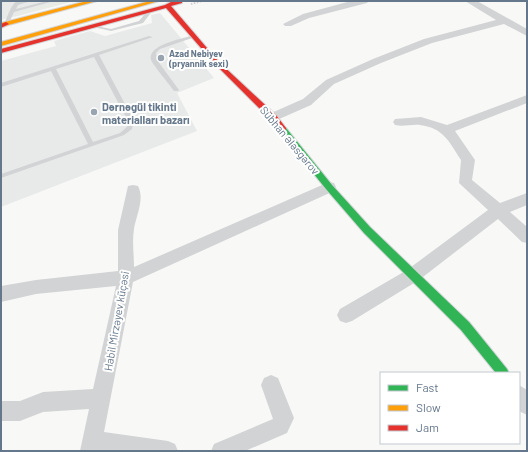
<svg xmlns="http://www.w3.org/2000/svg" width="528" height="452" viewBox="0 0 528 452" font-family="Barlow,sans-serif">
<style>
.built{fill:#e8eaea}
.green{fill:#e8ece5}
.lines{fill:none;stroke-linecap:round;stroke-linejoin:round}
.fast-casing{stroke:#d3d5d7;stroke-width:2}
.slow-casing{stroke:#d3d5d7;stroke-width:2}
.jam-casing{stroke:#d3d5d7;stroke-width:2}
.path{stroke:#cfd0d1;stroke-width:2;stroke-dasharray:1.5 1.5;stroke-linecap:butt}
.lane{fill:#d2d3d4;fill-rule:evenodd}
.street{fill:#d2d3d4;fill-rule:evenodd}
.fast{fill:#30b455;fill-rule:evenodd}
.slow{fill:#ff9f0a;fill-rule:evenodd}
.jam{fill:#e5322d;fill-rule:evenodd}
.poi-dot{fill:#98a4b0;stroke:#fff;stroke-width:1.5}
.labels{text-anchor:middle;dominant-baseline:central;stroke-width:4;stroke-linejoin:round;paint-order:stroke}
.far-poi-label{font-size:9px;font-weight:bold;fill:#65778a;stroke:#fff;text-anchor:start}
.poi-label{font-size:11px;font-weight:bold;fill:#65778a;stroke:#fff;text-anchor:start}
.street-label{font-size:11px;fill:#65778a;stroke:#fff}
</style>
<rect width="100%" height="100%" fill="#f8f8f7"/>
<path class="built" d="M1 1H74L1 20Z
M160 13 214 78 177 93 197 131 1 207V61L56 46 54 41 90 31 105 36 152 23 151 15Z"/>
<path class="green" d="M61 1H74L14 17 21 11Z"/>
<g class="lines">
<g class="fast-casing">
<path id="fast" d="M283 127 286 128 332 185 370 227 469 322 507 369 509 373H496L461 330 364 233 326 189 280 132 279 130Z"/>
</g>
<g class="slow-casing">
<path id="slow" d="M87 1H97L1 27V23Z
M150 1H159L1 46V42Z"/>
</g>
<g class="jam-casing">
<path id="jam" d="M173 1H182V3L171 6 219 62 276 115 286 128V132H280L270 119 215 64 166 8 1 53V49L165 5Z
M6 22 9 24 1 28V24Z"/>
</g>
<path class="path" d="M191 4 202 1"/>
<path class="lane" d="M17 1H31L18 5 16 9 47 1H54L14 12 8 25H4V24C8 16 10 6 17 1Z
M149 9 153 10 143 23 111 31 89 26 91 25 111 29 139 21Z
M149 36 153 37 99 55 134 121 132 129 124 135 1 178V174L88 144 51 71 1 87V83ZM94 57 128 121 127 127 120 133 93 142 56 69Z
M191 36 195 37 160 49 156 53 157 60 179 90 178 91H174C170 85 153 65 151 60 147 45 181 39 191 36Z"/>
<path class="street" d="M351 1H369L367 3 309 18 291 26H285L283 24 303 14Z
M465 1H477L527 29V36L504 24 432 43 381 63 334 84 311 105 277 120 273 121 267 117 269 114 303 99 326 80 373 59 424 39 496 20Z
M527 95V103L455 131 475 160 472 180 500 203 527 193V205L510 212 527 227V243L522 242 498 219 419 280 352 321 346 323 340 321 337 315 340 309 407 270 488 210 459 183 461 160C449 142 444 128 420 125 412 124 403 127 395 125L393 122 395 119 421 117 447 125Z
M329 182 334 183 336 187 334 191 133 282 104 432 168 441 175 444 178 451H80L89 409 43 412 20 421H1V401H20L43 392 93 389 116 286 36 294 1 302V286L36 280 118 271V230L128 186 133 185 138 186C145 199 136 216 134 229 132 241 134 255 134 267Z
M271 375 278 378 294 418 287 433 245 451H211L214 444 273 419 261 385 264 378Z
M519 385 527 390V415L519 411Z"/>
<use href="#fast" class="fast"/>
<use href="#slow" class="slow"/>
<use href="#jam" class="jam"/>
</g>
<g class="poi-dot">
<circle cx="161" cy="58" r="4"/>
<circle cx="94" cy="112" r="4"/>
</g>
<g class="labels">
<g class="far-poi-label">
<text x="169" y="53">Azad Nebiyev<tspan x="169" dy="10">(pryannik sexi)</tspan></text>
</g>
<g class="poi-label">
<text x="102" y="106">Dərnəgül tikinti<tspan x="102" dy="13">materialları bazarı</tspan></text>
</g>
<g class="street-label">
<text transform="translate(290 140) rotate(50)">Sübhan Ələsgərov</text>
<text transform="translate(116 321) rotate(-80)">Habil Mirzəyev küçəsi</text>
</g>
</g>
<rect width="528" height="452" fill="none" stroke="#65778a" stroke-width="4"/>
<rect x="380" y="372" width="140" height="72" fill="#ffffff" stroke="#c1c9d0"/>
<rect x="388" y="385" width="20" height="6" fill="#30b455" stroke="#c1c9d0"/>
<text x="416" y="392" font-size="12" fill="#65778a">Fast</text>
<rect x="388" y="405" width="20" height="6" fill="#ff9f0a" stroke="#c1c9d0"/>
<text x="416" y="412" font-size="12" fill="#65778a">Slow</text>
<rect x="388" y="425" width="20" height="6" fill="#e5322d" stroke="#c1c9d0"/>
<text x="416" y="432" font-size="12" fill="#65778a">Jam</text>
</svg>
